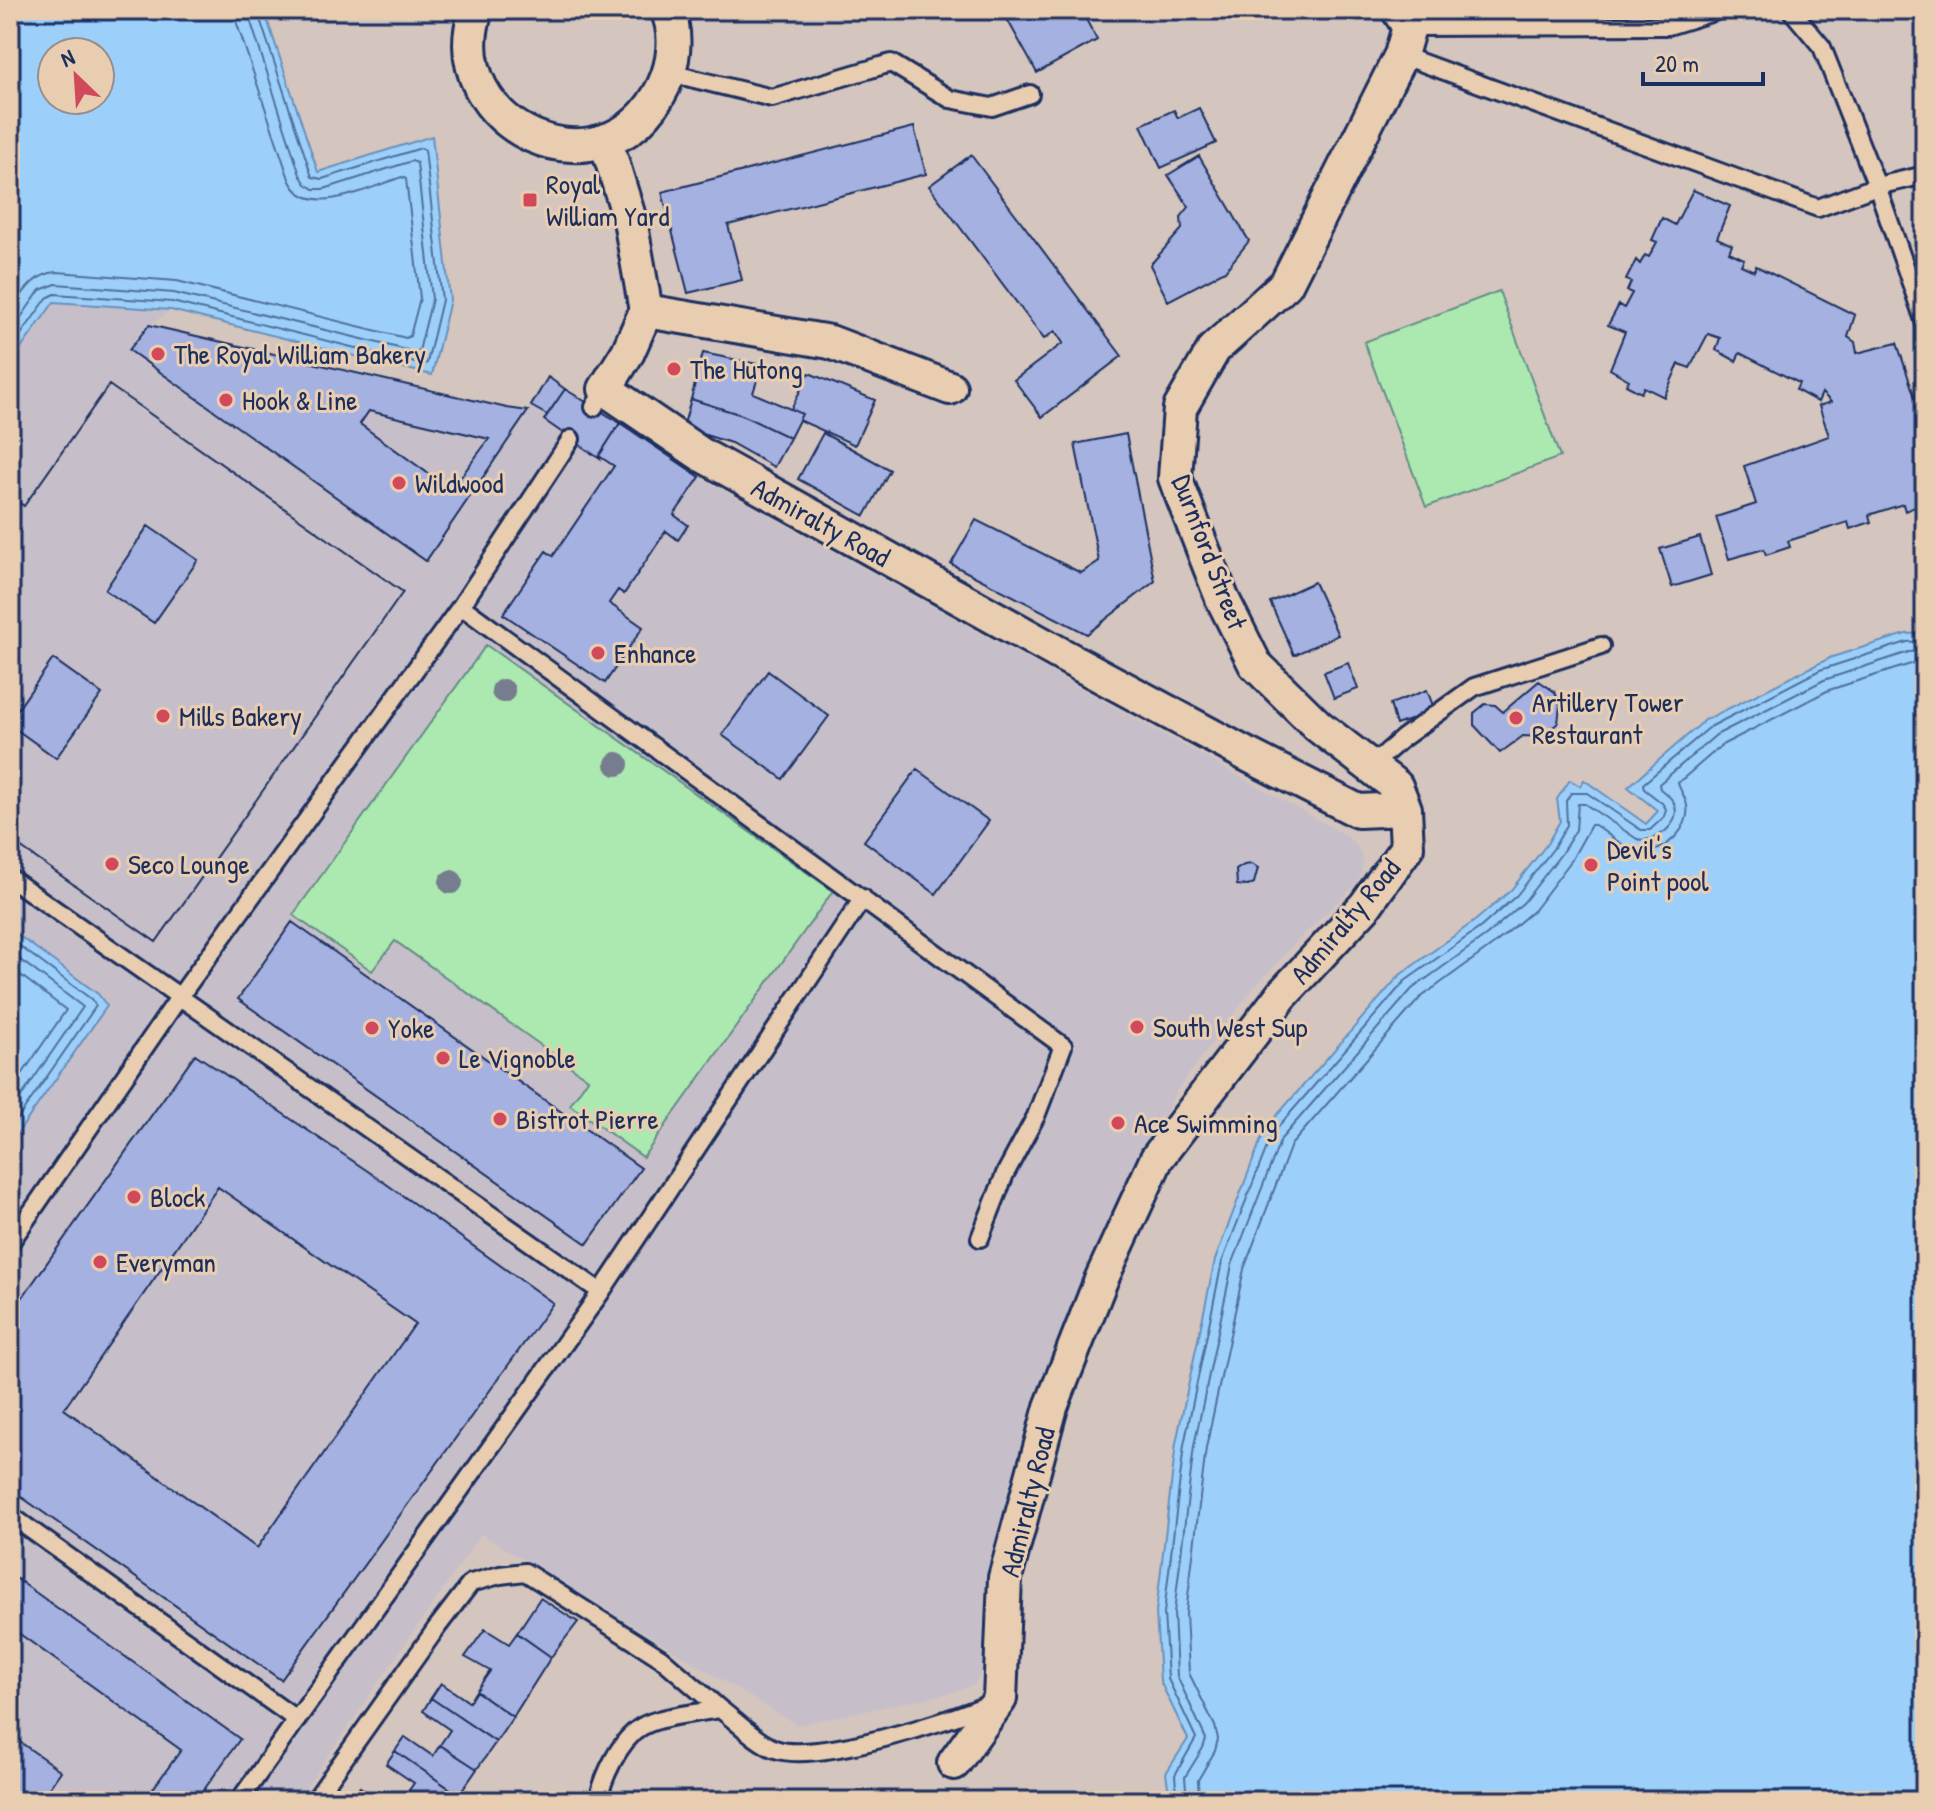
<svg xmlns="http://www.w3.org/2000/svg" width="1935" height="1811" viewBox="0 0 1935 1811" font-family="'Patrick Hand',sans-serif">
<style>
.built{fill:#c6bfc9}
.green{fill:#ace9b0;stroke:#648c87;stroke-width:2}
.water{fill:#9cd0fa;stroke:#6890bc;stroke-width:2;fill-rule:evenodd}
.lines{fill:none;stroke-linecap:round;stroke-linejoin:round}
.shore{stroke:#4f6f9c;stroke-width:2}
.building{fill:#a4b1e1;stroke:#1b2f5e;stroke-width:2;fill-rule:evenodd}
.service-casing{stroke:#1b2f5e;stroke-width:22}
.minor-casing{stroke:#1b2f5e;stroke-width:38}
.service{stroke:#e9cdb0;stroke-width:16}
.minor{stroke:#e9cdb0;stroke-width:32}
.tree{fill:#767d8e}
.poi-dot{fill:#d1495b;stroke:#e9cdb0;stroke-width:3}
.labels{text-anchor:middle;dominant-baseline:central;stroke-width:6;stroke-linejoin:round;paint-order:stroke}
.poi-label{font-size:28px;fill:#1b2f5e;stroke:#e9cdb0;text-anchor:start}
.street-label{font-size:28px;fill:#1b2f5e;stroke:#e9cdb0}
</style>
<rect width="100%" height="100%" fill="#d4c5bf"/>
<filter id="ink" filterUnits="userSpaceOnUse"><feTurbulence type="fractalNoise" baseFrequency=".0125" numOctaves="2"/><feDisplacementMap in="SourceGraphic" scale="16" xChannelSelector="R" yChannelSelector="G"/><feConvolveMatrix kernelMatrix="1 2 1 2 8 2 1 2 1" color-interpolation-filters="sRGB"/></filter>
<g filter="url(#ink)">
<path class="built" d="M54 302 171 310 150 325 507 408 528 411 548 377 700 477 1347 836 1357 846 1363 858 1362 872 1354 886 1298 940 1252 990 1177 1090 1119 1204 987 1667 975 1684 954 1692 797 1725 481 1534 297 1801H10V1144L106 1006 98 994 10 929V364Z"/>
<path class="green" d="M1499 291 1560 457 1426 507 1364 342Z
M486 645 833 891 643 1157 570 1105 588 1079 395 941 372 971 293 915Z"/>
<path class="water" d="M10 10H264L318 172 432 136 450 300 432 375 171 310 54 302 10 364ZM52 52H100V100H52Z
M1925 633V1801H1170L1166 1773 1188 1739 1160 1681 1156 1612 1176 1443 1215 1260 1265 1129 1400 975 1476 920 1511 890 1547 844 1560 821 1557 799 1570 780 1580 786 1584 780 1646 824 1658 811 1628 787 1705 720 1832 657 1906 634Z
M10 929 98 994 107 1006 10 1144Z"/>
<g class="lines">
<path class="shore" d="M10 312C23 294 32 274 57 272L177 281 406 338 410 336 420 298 406 179 402 177C369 187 307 221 289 179L236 21 235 10
M10 333 40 290 56 284 174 293 415 352 419 351 432 299 417 163 412 161 324 189H314L306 184 300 175 247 10
M10 350 47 298 55 294 172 302 423 365 427 363 442 300 425 150 421 148 322 179 312 177 257 10
M10 939 91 999 96 1006 10 1130
M10 952 83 1007 10 1113
M10 967 66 1010 10 1092
M1177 1801 1175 1775 1196 1738 1168 1679 1164 1613 1184 1445 1222 1262 1272 1134 1405 981 1481 927 1517 895 1553 849 1567 825 1566 801 1571 793H1587L1641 830H1650L1664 817 1666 809 1662 803 1644 789 1643 784 1710 727 1820 670 1907 642 1925 641
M1187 1801 1185 1777 1203 1748 1206 1739 1177 1676 1174 1613 1194 1446 1232 1265 1281 1139 1412 989 1487 935 1524 902 1561 854 1576 830 1578 804H1585L1637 839C1655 844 1683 824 1674 803 1671 797 1665 793 1660 789L1659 784 1716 735 1824 680 1909 652 1925 651
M1199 1801 1198 1780 1215 1751 1218 1739 1215 1726 1189 1673 1186 1613 1206 1448 1244 1269 1291 1145 1420 998 1494 944 1534 910 1571 861 1591 825H1595C1625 846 1645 869 1677 835 1684 827 1689 818 1687 806 1686 797 1680 791 1678 783L1722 745 1829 690 1911 664 1925 663"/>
</g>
<path class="building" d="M1002 10H1081L1097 40 1037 73Z
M1199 108 1216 143 1161 168 1141 125 1174 110 1178 118Z
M914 127 926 174 728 225 742 280 688 293 662 192Z
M971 155 1122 356 1042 417 1014 380 1063 343 1055 331 1044 339 929 186Z
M1199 156 1249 241 1225 271 1168 301 1150 265 1182 229 1181 217 1189 207 1168 175Z
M1693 190 1730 206 1717 238 1732 245 1729 252 1744 259 1741 265 1754 271 1756 266 1855 315 1848 337 1855 342 1857 353 1897 343 1925 428V490L1922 491 1925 503 1905 511 1903 504 1869 515 1871 522 1850 529 1848 522 1788 541 1790 547 1766 555 1764 549 1729 559 1716 517 1756 504 1744 466 1829 436 1819 406 1831 402 1822 393 1818 402 1796 390 1799 383 1740 353 1736 361 1716 350 1720 338 1708 334 1690 368 1679 364 1664 397 1644 387 1641 393 1626 385 1629 380 1610 369 1625 332 1608 325 1619 305 1624 308 1632 293 1627 291 1631 282 1626 280 1636 260 1640 264 1645 255 1649 257 1657 242 1652 240 1662 218 1675 225Z
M1925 224V266L1917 243Z
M149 325 507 408 528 411 426 561 129 350ZM369 411 489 439 451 490 360 424Z
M703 353 762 365 753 393 802 414 790 438 742 415 691 399Z
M809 373 875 400 855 445 799 420 802 414 791 409Z
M548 377 565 389 547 415 531 406Z
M109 385 403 592 156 942 10 840V725L56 758 102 694 53 659 10 720V496L24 506ZM148 526 198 560 154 623 105 590Z
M109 385 403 592 156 942 10 840V496L24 506Z
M565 389 620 423 599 456 600 459 544 420Z
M691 399 742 415 790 438 774 467 731 443 683 428Z
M620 423 700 477 674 515 688 525 678 540 666 531 624 594 618 590 609 603 643 627 605 683 503 614 546 551 553 556 614 466 599 456Z
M823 433 890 470 865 516 798 479Z
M1126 434 1155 581 1087 634 951 564 976 520 1081 573 1099 561 1075 444Z
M1700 537 1711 575 1672 587 1660 549Z
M1314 582 1338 635 1294 655 1270 602Z
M1348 663 1358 689 1334 698 1324 672Z
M768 671 829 716 783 779 722 735Z
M1539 681 1555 692 1560 705 1558 723 1541 737 1523 736 1500 753 1474 725V713L1485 704 1495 705 1503 712Z
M1427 690 1435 711 1396 725 1390 704Z
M917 769 989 821 936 894 864 841Z
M1252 864 1258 868 1254 883 1248 886 1237 885 1236 870 1244 865Z
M292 922 641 1168 587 1244 238 999Z
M195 1054 378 1178 553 1303 281 1680 10 1489V1315ZM218 1187 415 1324 257 1548 64 1409Z
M10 1574 240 1739 196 1801H144L181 1750 10 1627Z
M540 1598 578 1622 551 1657 517 1633Z
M485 1629 509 1644 517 1633 551 1657 513 1717 476 1691 490 1671 465 1657Z
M441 1683 469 1702 476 1691 513 1717 496 1742 431 1698Z
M431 1698 496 1742 477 1769 440 1745 450 1730 423 1711Z
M10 1735 61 1771 40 1801H10Z
M405 1737 433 1756 440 1745 477 1769 459 1795 395 1751Z
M395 1751 459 1795 455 1801H406L403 1799 414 1783 386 1764Z
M360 1787 380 1801H350Z"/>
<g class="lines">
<g class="service-casing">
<path id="service" d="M1409 27 1668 26 1720 10
M1401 55 1818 208 1877 186 1822 47 1791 10
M670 73 772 98 891 63 950 99 992 107 1030 94
M1925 175 1877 186 1925 323
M594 407 605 389
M461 606 1063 1046 1036 1116 1005 1174 980 1238
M1372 765 1403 738 1474 687 1601 646
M10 878 601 1292
M10 1243 180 996 461 606 571 439
M10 1515 297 1720
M239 1801 601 1292 863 898
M314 1801 438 1626 471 1583 500 1575 525 1572 661 1658 720 1709
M598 1801C603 1777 619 1741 641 1727 659 1716 698 1713 720 1709 735 1720 758 1743 775 1749 815 1764 951 1721 991 1703"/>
</g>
<g class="minor-casing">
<path id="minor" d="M476 10C437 127 606 204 663 87 674 64 678 34 667 10
M606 142 630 220 646 311 628 352 605 389 702 455 1064 656 1244 753 1358 811 1405 809
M646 311 830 342 950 388
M954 1763 1000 1699 1005 1578 1051 1407 1101 1280 1157 1158 1282 995 1365 906 1407 847 1405 809 1396 786 1318 726 1255 664 1222 598 1175 478 1180 408 1214 349 1286 284 1401 55 1409 27 1398 10"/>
</g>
<use href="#service" class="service"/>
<use href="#minor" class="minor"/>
</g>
<g class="tree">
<circle cx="503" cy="691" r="12"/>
<circle cx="617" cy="764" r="12"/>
<circle cx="451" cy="882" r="12"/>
</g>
</g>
<g class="poi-dot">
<rect x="522" y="192" width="16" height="16" rx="4"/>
<circle cx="158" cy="354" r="8"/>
<circle cx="674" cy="369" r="8"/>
<circle cx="226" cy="400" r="8"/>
<circle cx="399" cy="483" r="8"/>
<circle cx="598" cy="653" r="8"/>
<circle cx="163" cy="716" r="8"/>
<circle cx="1516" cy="718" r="8"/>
<circle cx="112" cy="864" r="8"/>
<circle cx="1591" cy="865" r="8"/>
<circle cx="1137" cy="1027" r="8"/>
<circle cx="372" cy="1028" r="8"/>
<circle cx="443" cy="1058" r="8"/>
<circle cx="500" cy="1119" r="8"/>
<circle cx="1118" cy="1123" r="8"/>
<circle cx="134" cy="1197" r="8"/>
<circle cx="100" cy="1262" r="8"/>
</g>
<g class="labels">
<g class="poi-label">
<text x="546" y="184">Royal<tspan x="546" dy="32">William Yard</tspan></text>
<text x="174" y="354">The Royal William Bakery</text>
<text x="690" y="369">The Hutong</text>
<text x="242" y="400">Hook &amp; Line</text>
<text x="415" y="483">Wildwood</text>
<text x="614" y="653">Enhance</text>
<text x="1532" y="702">Artillery Tower<tspan x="1532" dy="32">Restaurant</tspan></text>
<text x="179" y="716">Mills Bakery</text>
<text x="1607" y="849">Devil's<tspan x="1607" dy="32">Point pool</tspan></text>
<text x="128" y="864">Seco Lounge</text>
<text x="1153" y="1027">South West Sup</text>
<text x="388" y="1028">Yoke</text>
<text x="459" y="1058">Le Vignoble</text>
<text x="516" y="1119">Bistrot Pierre</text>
<text x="1134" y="1123">Ace Swimming</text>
<text x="150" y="1197">Block</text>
<text x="116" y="1262">Everyman</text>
</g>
<g class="street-label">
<text transform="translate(821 522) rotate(29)">Admiralty Road</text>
<text transform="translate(1210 552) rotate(69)">Durnford Street</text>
<text transform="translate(1345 921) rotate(-50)">Admiralty Road</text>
<text transform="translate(1027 1502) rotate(-76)">Admiralty Road</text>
</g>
</g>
<rect width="1935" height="1811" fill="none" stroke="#e9cdb0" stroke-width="40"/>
<rect x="20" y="20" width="1895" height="1771" fill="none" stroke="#1b2f5e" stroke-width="3" filter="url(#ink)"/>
<g transform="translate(76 76) rotate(335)"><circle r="38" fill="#e9cdb0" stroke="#978e8f" stroke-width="2"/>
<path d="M0-6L14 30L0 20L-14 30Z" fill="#d1495b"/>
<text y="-12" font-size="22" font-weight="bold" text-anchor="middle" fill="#1b2f5e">N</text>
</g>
<path d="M1643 72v12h120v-12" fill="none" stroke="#1b2f5e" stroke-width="4"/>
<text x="1655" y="72" font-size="24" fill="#1b2f5e" stroke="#e9cdb0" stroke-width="6" paint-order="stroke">20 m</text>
</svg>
